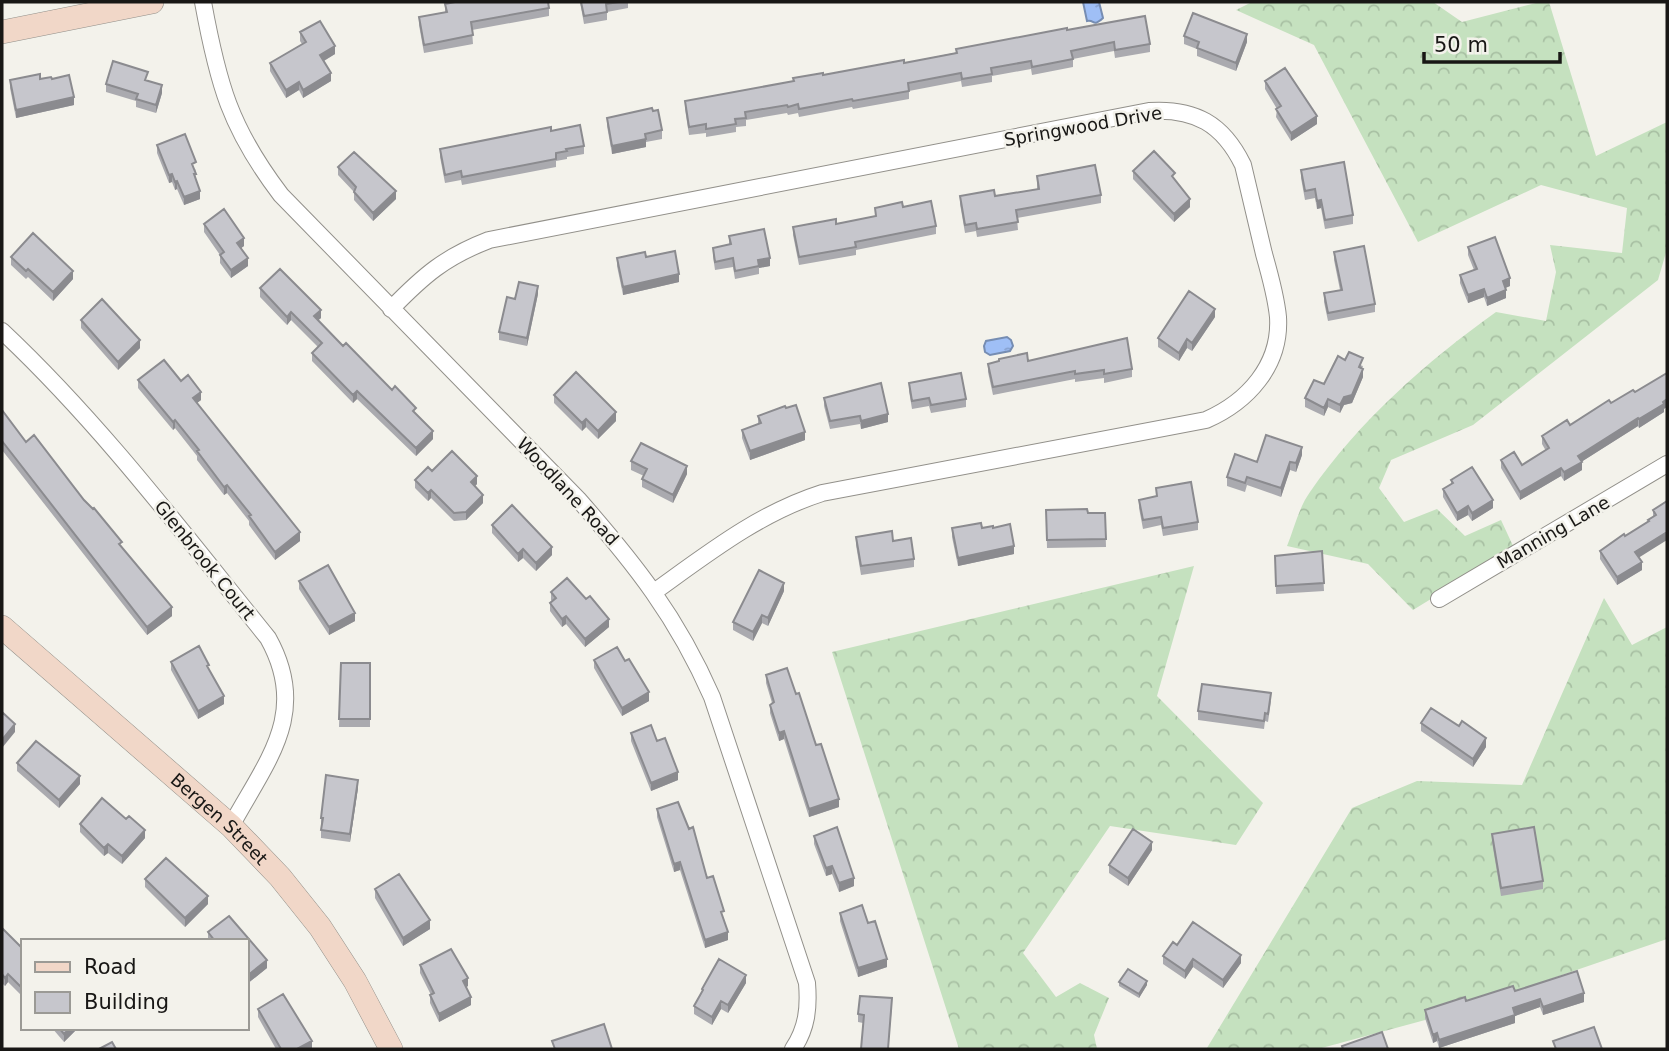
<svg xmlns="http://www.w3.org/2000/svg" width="1669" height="1051" viewBox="0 0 1669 1051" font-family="'DejaVu Sans',sans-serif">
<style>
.forest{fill:url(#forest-crowns)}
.water{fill:url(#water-ripples);stroke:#768db2;stroke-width:2}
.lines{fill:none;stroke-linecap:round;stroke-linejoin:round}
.street-casing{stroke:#92908a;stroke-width:18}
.secondary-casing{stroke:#92908a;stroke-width:24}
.street{stroke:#fff;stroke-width:16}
.secondary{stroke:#f1d7c8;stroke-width:23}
.wall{fill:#aaaaaf}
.shaded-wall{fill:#8b8b8f}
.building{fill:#c6c6cc;stroke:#8b8b8f;stroke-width:2}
.labels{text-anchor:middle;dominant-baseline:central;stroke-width:5;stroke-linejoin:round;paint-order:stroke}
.street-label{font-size:18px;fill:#181715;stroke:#f3f2eb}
</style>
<defs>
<pattern id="forest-crowns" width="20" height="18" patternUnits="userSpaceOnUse" patternTransform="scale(1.75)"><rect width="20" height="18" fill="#c5e1bf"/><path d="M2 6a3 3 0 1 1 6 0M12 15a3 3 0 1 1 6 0" fill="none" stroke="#a8c0a3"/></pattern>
<pattern id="water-ripples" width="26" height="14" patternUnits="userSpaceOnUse" patternTransform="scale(1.75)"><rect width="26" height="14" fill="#9fbff6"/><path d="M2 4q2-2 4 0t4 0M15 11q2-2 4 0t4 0" fill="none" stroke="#88a3d2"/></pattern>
</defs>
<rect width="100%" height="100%" fill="#f3f2eb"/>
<path class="forest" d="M1252 2H1433L1462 22 1540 2H1549L1596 156 1667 122V249L1658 280 1473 425 1391 460 1379 488 1404 522 1437 509 1465 536 1501 520 1514 548 1413 610 1368 564 1287 546C1294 529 1299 507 1310 492 1359 421 1426 362 1496 312L1546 321 1556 272 1550 245 1622 253 1627 208 1541 185 1418 242 1314 45 1236 10Z
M1194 566 1157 696 1263 803 1236 845 1110 826 1023 953 1056 997 1080 983 1109 998 1094 1035 1097 1049H959L832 652Z
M1604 598 1632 645 1667 627V939L1451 1013 1318 1049H1200L1207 1048 1352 808 1417 781 1522 785Z"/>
<path class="water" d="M1083 2H1099L1103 18C1092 28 1095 19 1087 21Z
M1007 337 1011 340 1013 346 1010 351 990 355 985 352 984 346 986 341Z"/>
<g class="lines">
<g class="street-casing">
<path id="street" d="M203 2C218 84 230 128 281 195L578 499C635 564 677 617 712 697L807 983C809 1008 807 1028 793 1049
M391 309C424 275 445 257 489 240L1149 111C1195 108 1223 124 1243 165 1250 194 1257 224 1264 254 1270 275 1276 296 1278 317 1281 366 1247 402 1206 420L822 493C759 513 707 554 654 592
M2 331C101 424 183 533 268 638 310 713 267 760 231 826
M1439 599 1667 464"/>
</g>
<g class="secondary-casing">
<g id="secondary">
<path d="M2 32 152 2"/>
<path id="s1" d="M2 627 231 826 280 877 320 927 355 981 391 1049"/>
</g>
</g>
<use href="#street" class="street"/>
<use href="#secondary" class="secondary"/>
</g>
<path class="wall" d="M580 2H628V8L607 12V20L584 24Z
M445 4 549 8V16L472 30 473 44 424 53 419 25V17L445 12Z
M1067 30 1150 44V52L1115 58 1114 51 1073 59V67L1032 75 1031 69 992 76V82L962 87 961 81 909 91V99L853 109 852 107 799 117 798 113 788 115 787 113 746 120V126L736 127V132L706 137V133L689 135 685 109V101L793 82 823 75 904 63Z
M300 32 335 54 324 61 331 81 303 98 299 90 286 98 270 71V63L302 44 300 41Z
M1184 36 1247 42 1236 71 1197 56V49L1184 44Z
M52 79 74 105 16 118 10 88V80Z
M147 81 162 93 156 113 136 107V101L106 92V84Z
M1265 81 1317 124 1291 141 1276 117 1277 109 1265 89Z
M653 111 662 130V139L646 142V147L612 154 607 126V118Z
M551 131 584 146V154L567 157V159L556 161V167L462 185 461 180 445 183 440 157V149Z
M157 145 196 170 195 171 196 179 200 199 184 205 177 189 175 190 172 182 169 183 157 153Z
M338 167 396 199 373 221 354 200V192L338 175Z
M1301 170 1353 215V224L1325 229 1321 208 1317 209 1315 198 1305 200 1301 178Z
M1133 171 1175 180 1190 207 1174 222 1133 179Z
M1037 176 1101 195V203L1017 218 1018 230 977 237 976 231 965 233 960 204V196H995L1037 189Z
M903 207 936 226V234L856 250V255L799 265 793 235V227L836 224 875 217V208Z
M204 224 244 246 241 248 248 266 231 278 220 263V255L204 232Z
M729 236 770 266 759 268V274L735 279 733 267 715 270 713 256V248L729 244Z
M1468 247 1510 286 1505 288 1506 298 1487 306 1484 297 1468 303 1460 283V275L1474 270 1468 255Z
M1334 252 1375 304V312L1328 321 1324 302V293L1340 290 1334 260Z
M11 257 73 279 53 301 28 277 26 279 11 265Z
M646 257 679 282 623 295 617 266V258Z
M260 288 321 318 318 320 343 346 416 415 433 439 416 456 357 399 353 403 312 361V353L318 347 291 320 287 325 260 297Z
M538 294 527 346 499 340V332Z
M1215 317 1192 351 1187 348 1179 361 1158 347V338Z
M81 320 140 348 118 370 81 328Z
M1345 360 1363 366 1362 368 1363 377 1352 403 1344 405 1340 413 1328 407 1324 416 1305 407V398L1324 384Z
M1028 361 1132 369V377L1104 383V378L1075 382V379L993 395 988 372V364Z
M138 380 181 381 201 400 197 403 300 541 275 560 249 525V521L227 493 224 495 197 460V456L175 428 173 430 138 388Z
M909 383 966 399V407L931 413 929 406 912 409 909 391Z
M1635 392 1664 409V412L1639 428 1638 426 1581 462 1582 470 1564 481 1561 476 1520 500 1501 468V460L1522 465 1546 451 1542 444V436L1570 425Z
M554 395 616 421 598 439 586 427 582 431 554 403Z
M824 398 888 422 861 429 860 424 830 429 824 406Z
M2 410 26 442 93 509 172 616 147 635 2 450Z
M758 416 805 440 750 460 742 438V430L758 424Z
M1302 455 1296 472 1290 470 1281 497 1247 485 1245 492 1227 486V477L1257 462Z
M631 461 687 474 673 503 642 487V479L644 476 631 470Z
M432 471 477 484 475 486 483 503 466 520 454 521 431 498 428 501 415 488V480Z
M1451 480 1493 508 1472 521 1468 515 1457 521 1443 497V489L1451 484Z
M1156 488 1198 522V530L1163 536 1161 525 1143 529 1139 508V500L1156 497Z
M1667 501 1639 557 1642 570 1617 585 1600 559V551L1648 522V520L1653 517V510Z
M1046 510 1088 513H1105L1106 547 1047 548Z
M492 525 552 555 536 571 523 558 518 562 492 533Z
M952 528H982L1014 554 958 566 952 537Z
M856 537 893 541 914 559V567L861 575 856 545Z
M1322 551 1324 591 1276 594 1275 556Z
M299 581 355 621 329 635 299 589Z
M784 591 768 626 762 623 753 641 733 630V622Z
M551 592 586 599 609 627 585 647 566 624 562 627 550 611V603L552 601 551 600Z
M594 660 649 701 622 716 594 668Z
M171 662 209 671 224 704 198 719 171 670Z
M341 663H370V727H339Z
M766 675 796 694 839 807 809 817 784 739 779 741 770 713V705L772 703 766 683Z
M1271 701 1268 722 1265 721 1264 729 1198 720V711Z
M1421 723 1486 747 1473 767 1421 731Z
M631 733 657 741 678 780 651 791 631 741Z
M17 763 80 784 59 808 17 771Z
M358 788 350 842 321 838V818Z
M657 809 707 878 724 919 728 940 705 948 680 870 674 872 657 817Z
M126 819 145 838 122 864 108 853 104 856 80 832V824Z
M1492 834 1543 881V889L1501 896 1492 842Z
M814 836 854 886 839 892 832 874 826 876 814 844Z
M1152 850 1128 886 1109 873V865Z
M145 879 208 904 185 927 145 887Z
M375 889 430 929 403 946 375 898Z
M840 913 868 923 887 967 858 977 840 921Z
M229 916 267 960V968L247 984V941L208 940V932Z
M2 928 23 949V997L8 982 5 986 2 983Z
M1177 945 1241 963 1223 988 1193 967 1185 979 1163 964V956Z
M420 965 468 986 466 987 471 1005 439 1022 430 1003V995H431L420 973Z
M1119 982 1147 985 1139 998 1119 986Z
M746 983 728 1013 721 1009 712 1025 694 1014V1006L702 993V989Z
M1515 991 1584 1002 1543 1015 1540 1007 1515 1016V1023L1439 1048 1437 1041 1433 1043 1425 1018V1010Z
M892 1007 888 1049H861L863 1023 858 1022V1014Z
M258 1009 312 1049H276L258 1017Z
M52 1028H78L64 1042Z"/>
<path class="shaded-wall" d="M1247 34V42L1236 71V63Z
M335 46V54L320 63V55Z
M331 73V81L303 98V90Z
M299 82V90L286 98V90Z
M162 85V93L156 113V105Z
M74 97V105L16 118V110Z
M1317 116V124L1291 141V133Z
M646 139V147L612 154V146Z
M172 174V182L169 183V175Z
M177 181V189L175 190V182Z
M200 191V199L184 205V197Z
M396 191V199L373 221V213Z
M1190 199V207L1174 222V214Z
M1321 200V208L1317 209V201Z
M244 238V246L237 251V243Z
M248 258V266L231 278V270Z
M770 258V266L759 268 758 260Z
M73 271V279L53 301V292Z
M679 274V282L623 295V287Z
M1510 278V286L1503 289V281Z
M538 286V294L527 346V338Z
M1484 289V297L1468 303V295Z
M1506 290V298L1487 306V298Z
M1215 309V317L1192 351V343Z
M321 310V318L314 324V316Z
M291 312V320L287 325V317Z
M1187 339V348L1179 361V353Z
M140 340V348L118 370V362Z
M1363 369V377L1352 403 1344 405 1340 413V405L1344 397Z
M357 391V399L353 403V395Z
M201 392V400L193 406V398Z
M1328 399V407L1324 416V408Z
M1667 399V407L1664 409V412L1639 428V419Z
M616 412V421L598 439V431Z
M888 414V422L861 429V421Z
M1638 418V426L1578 464V456Z
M586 419V427L582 431V423Z
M175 420V428L173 430V422Z
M433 431V439L416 456V448Z
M805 432V440L750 460V451Z
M1302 447V455L1296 472V463Z
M1290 462V470L1281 497V488Z
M1582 462V470L1564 481V472Z
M687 466V474L673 503V495Z
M1561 468V476L1520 500V492Z
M477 476V484L471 490V482Z
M227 485V493L224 495V487Z
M431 490V498L428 501V493Z
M483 495V503L466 520V512Z
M1493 500V508L1472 521V513Z
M1468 506V515L1457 521V513Z
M300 532V541L275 560V552Z
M1667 532V540L1635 560V552Z
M1014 546V554L958 566V558Z
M552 547V555L536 571V563Z
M523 549V558L518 562V554Z
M1642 562V570L1617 585V577Z
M784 583V591L768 626V618Z
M172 607V616L147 635V627Z
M355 613V621L329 635V627Z
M762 615V623L753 641V632Z
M566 616V624L562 627V619Z
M609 619V627L585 647V639Z
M649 692V701L622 716V708Z
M224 696V704L198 719V711Z
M15 724V732L2 748V740Z
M784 731V739L779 741V733Z
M1486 738V747L1473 767V759Z
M678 772V780L651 791V783Z
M80 776V784L59 808V800Z
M358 780V788L350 842V834Z
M839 799V807L809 817V809Z
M145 830V838L122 864V856Z
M1152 842V850L1128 886V878Z
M108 844V853L104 856V848Z
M680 862V870L674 872V864Z
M832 866V874L826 876V868Z
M854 878V886L839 892V883Z
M208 896V904L185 927V918Z
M430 920V929L403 946V938Z
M728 932V940L705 948V940Z
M1241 955V963L1223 988V980Z
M887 959V967L858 977V968Z
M1193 959V967L1185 979V971Z
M267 960V968L247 984V976Z
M8 974V982L5 986V978Z
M746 975V983L728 1013V1005Z
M468 978V986L463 989V981Z
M1147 981V985L1139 998V994Z
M1584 993V1002L1543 1015V1007Z
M471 997V1005L439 1022V1014Z
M1540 999V1007L1515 1016V1023L1439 1048V1040L1513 1008Z
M721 1001V1009L712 1025V1017Z
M70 1028H78L64 1042V1034Z
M1437 1033V1041L1433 1043V1035Z
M312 1041V1049H297Z"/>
<path class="building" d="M455 2H548L549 8 471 22 473 35 424 45 419 17 447 12 445 4Z
M581 2H619L606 4 607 12 584 16Z
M1193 13 1247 34 1236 63 1197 48 1199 42 1184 36Z
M1145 16 1150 44 1115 50 1114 42 1071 51 1073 59 1032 67 1031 61 991 68 992 74 962 79 961 73 908 83 909 91 853 101 852 99 799 109 798 104 788 107 787 105 745 112 746 118 735 119 736 124 706 129V124L689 127 685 101 794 81 793 78 823 73V75L904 60V63L957 53 956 49 1067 28V30Z
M320 21 335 46 320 55 331 73 303 90 299 82 286 90 270 63 306 42 300 32Z
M113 61 148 72 145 80 162 85 156 105 136 99 138 94 106 84Z
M1285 68 1317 116 1291 133 1276 109 1281 106 1265 81Z
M40 74V79L51 77 52 79 69 75 74 97 16 110 10 80Z
M652 108 653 111 658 110 662 130 645 134 646 139 612 146 607 118Z
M580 125 584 146 566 149 567 151 556 153V159L462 177 461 171 445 175 440 149 551 127V131Z
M185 134 196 162 192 164 196 174H194L200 191 184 197 177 181 175 182 172 174 169 175 157 145Z
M1154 151 1175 173 1172 176 1190 199 1174 214 1133 171Z
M354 152 396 191 373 213 354 192 356 187 338 167Z
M1344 162 1353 215 1325 220 1321 200 1317 201 1315 189 1305 191 1301 170Z
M1095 165 1101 195 1016 210 1018 222 977 229 976 223 965 225 960 196 994 190 995 196 1039 189 1037 176Z
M931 201 936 226 855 242 856 247 799 257 793 227 836 219V224L876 216 875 208 902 202 903 207Z
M224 209 244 238 237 243 248 258 231 270 220 255 224 252 204 224Z
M764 229 770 258 758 260 759 266 735 271 733 258 715 262 713 248 731 244 729 236Z
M33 233 73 271 53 292 28 269 26 271 11 257Z
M1495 237 1510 278 1503 281 1506 290 1487 298 1484 289 1468 295 1460 275 1477 269 1468 247Z
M1364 246 1375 304 1328 313 1324 293 1342 290 1334 252Z
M675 251 679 274 623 287 617 258 645 252 646 257Z
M280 269 321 310 314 316 343 346 346 343 392 390 395 386 416 408 413 411 433 431 416 448 357 391 353 395 312 353 322 343 291 312 287 317 260 288Z
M519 282 538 286 527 338 499 332 507 297 515 299Z
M1189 291 1215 309 1192 343 1187 339 1179 353 1158 338Z
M102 299 140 340 118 362 81 320Z
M1127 338 1132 369 1104 374V370L1075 374V371L993 387 988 364 999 361V359L1027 353 1028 361Z
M1349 352 1363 358 1359 367 1363 369 1352 395 1344 397 1340 405 1328 399 1324 408 1305 398 1314 380 1324 384 1338 356 1345 360Z
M164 360 181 381 188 375 201 392 193 398 300 532 275 552 249 516 251 515 227 485 224 487 197 451 199 450 175 420 173 422 138 380Z
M576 372 616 412 598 431 586 419 582 423 554 395Z
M961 373 966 399 931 405 929 398 912 401 909 383Z
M1667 373V399L1663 402 1664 404 1639 419 1638 418 1578 456 1582 462 1564 472 1561 468 1520 492 1501 460 1514 452 1522 465 1549 448 1542 436 1567 420 1570 425 1609 400 1611 403 1633 390 1635 392Z
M881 383 888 414 861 421 860 416 830 421 824 398Z
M796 405 805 432 750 451 742 430 761 423 758 416 785 406 786 408Z
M2 410 26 442 34 435 84 500 93 509 94 508 122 542 119 544 172 607 147 627 2 441Z
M1266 435 1302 447 1296 463 1290 462 1281 488 1247 477 1245 483 1227 477 1235 454 1257 462Z
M641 443 687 466 673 495 642 479 647 469 631 461Z
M452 451 477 476 471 482 483 495 466 512 454 513 431 490 428 493 415 480 428 467 432 471Z
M1472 467 1493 500 1472 513 1468 506 1457 513 1443 489 1453 483 1451 480Z
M1191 482 1198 522 1163 528 1161 517 1143 520 1139 500 1157 496 1156 488Z
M1667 501V532L1635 552 1642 562 1617 577 1600 551 1624 534 1625 536 1649 521 1648 520 1656 515 1653 510Z
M512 505 552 547 536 563 523 549 518 554 492 525Z
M1087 509 1088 513H1105L1106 539 1047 540 1046 510Z
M981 523 982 528 993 526V528L1010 524 1014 546 958 558 952 528Z
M892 531 893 541 911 538 914 559 861 566 856 537Z
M1322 551 1324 583 1276 586 1275 556Z
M328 565 355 613 329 627 299 581Z
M759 570 784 583 768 618 762 615 753 632 733 622Z
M567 578 586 599 590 596 609 619 585 639 566 616 562 619 550 603 556 598 551 592Z
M199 646 209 665 207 666 224 696 198 711 171 662Z
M617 647 625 661 629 659 649 692 622 708 594 660Z
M341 663H370V719H339Z
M787 668 796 694 799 693 816 745 821 744 839 799 809 809 784 731 779 733 770 705 774 702 766 675Z
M1202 684 1271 693 1268 714 1265 713 1264 721 1198 711Z
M1431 708 1459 726 1462 721 1486 738 1473 759 1421 723Z
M2 712 15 724 2 740Z
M651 725 657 741 665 738 678 772 651 783 631 733Z
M36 741 80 776 59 800 17 763Z
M326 775 358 780 350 834 321 830 323 818H321Z
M102 798 126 819 129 816 145 830 122 856 108 844 104 848 80 824Z
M678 802 689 829 693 827 707 878 713 876 724 911 721 912 728 932 705 940 680 862 674 864 657 809Z
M837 827 854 878 839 883 832 866 826 868 814 836Z
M1534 827 1543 881 1501 888 1492 834Z
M1133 829 1152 842 1128 878 1109 865Z
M166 858 208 896 185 918 145 879Z
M399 874 430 920 403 938 375 889Z
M862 905 868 923 875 921 887 959 858 968 840 913Z
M229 916 267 960 247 976V941H215L208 932Z
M1193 922 1241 955 1223 980 1193 959 1185 971 1163 956 1173 942 1177 945Z
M2 928 23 949V989L8 974 5 978 2 974Z
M451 949 468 978 463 981 471 997 439 1014 430 995 434 993 420 965Z
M719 959 746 975 728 1005 721 1001 712 1017 694 1006 703 990 702 989Z
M1128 969 1147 981 1139 994 1119 982Z
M1577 971 1584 993 1543 1007 1540 999 1513 1008 1515 1015 1439 1040 1437 1033 1433 1035 1425 1010 1465 997 1466 1001 1513 986 1515 991Z
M283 994 312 1041 297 1049H281L258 1009Z
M860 996 892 998 888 1049H861L864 1015 858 1014Z
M604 1024 612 1049H555L552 1041Z
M1594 1027 1602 1049H1556L1553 1041Z
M59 1028H70L64 1034Z
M1382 1032 1388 1049H1343L1342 1046Z
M112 1042 116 1049H99Z"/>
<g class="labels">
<g class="street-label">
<text transform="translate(1083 126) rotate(-10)">Springwood Drive</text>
<text transform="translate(568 491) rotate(47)">Woodlane Road</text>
<text transform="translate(1553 532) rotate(-30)">Manning Lane</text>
<text transform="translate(205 560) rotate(51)">Glenbrook Court</text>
<text stroke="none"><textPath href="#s1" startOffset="290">Bergen Street</textPath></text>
</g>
</g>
<rect width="1669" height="1051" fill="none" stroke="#181715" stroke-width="7"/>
<rect x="21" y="939" width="228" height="91" fill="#f3f2eb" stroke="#9b9a95" stroke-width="2"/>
<rect x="35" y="962" width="35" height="10" fill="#f1d7c8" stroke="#9b9a95" stroke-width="2"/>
<text x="84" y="974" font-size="21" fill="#181715">Road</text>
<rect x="35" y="992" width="35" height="21" fill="#c6c6cc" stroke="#9b9a95" stroke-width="2"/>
<text x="84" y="1009" font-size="21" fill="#181715">Building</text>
<path d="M1424 52v10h136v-10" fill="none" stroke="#181715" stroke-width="3.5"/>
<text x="1434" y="52" font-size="21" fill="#181715" stroke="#f3f2eb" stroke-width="5" paint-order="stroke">50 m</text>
</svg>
